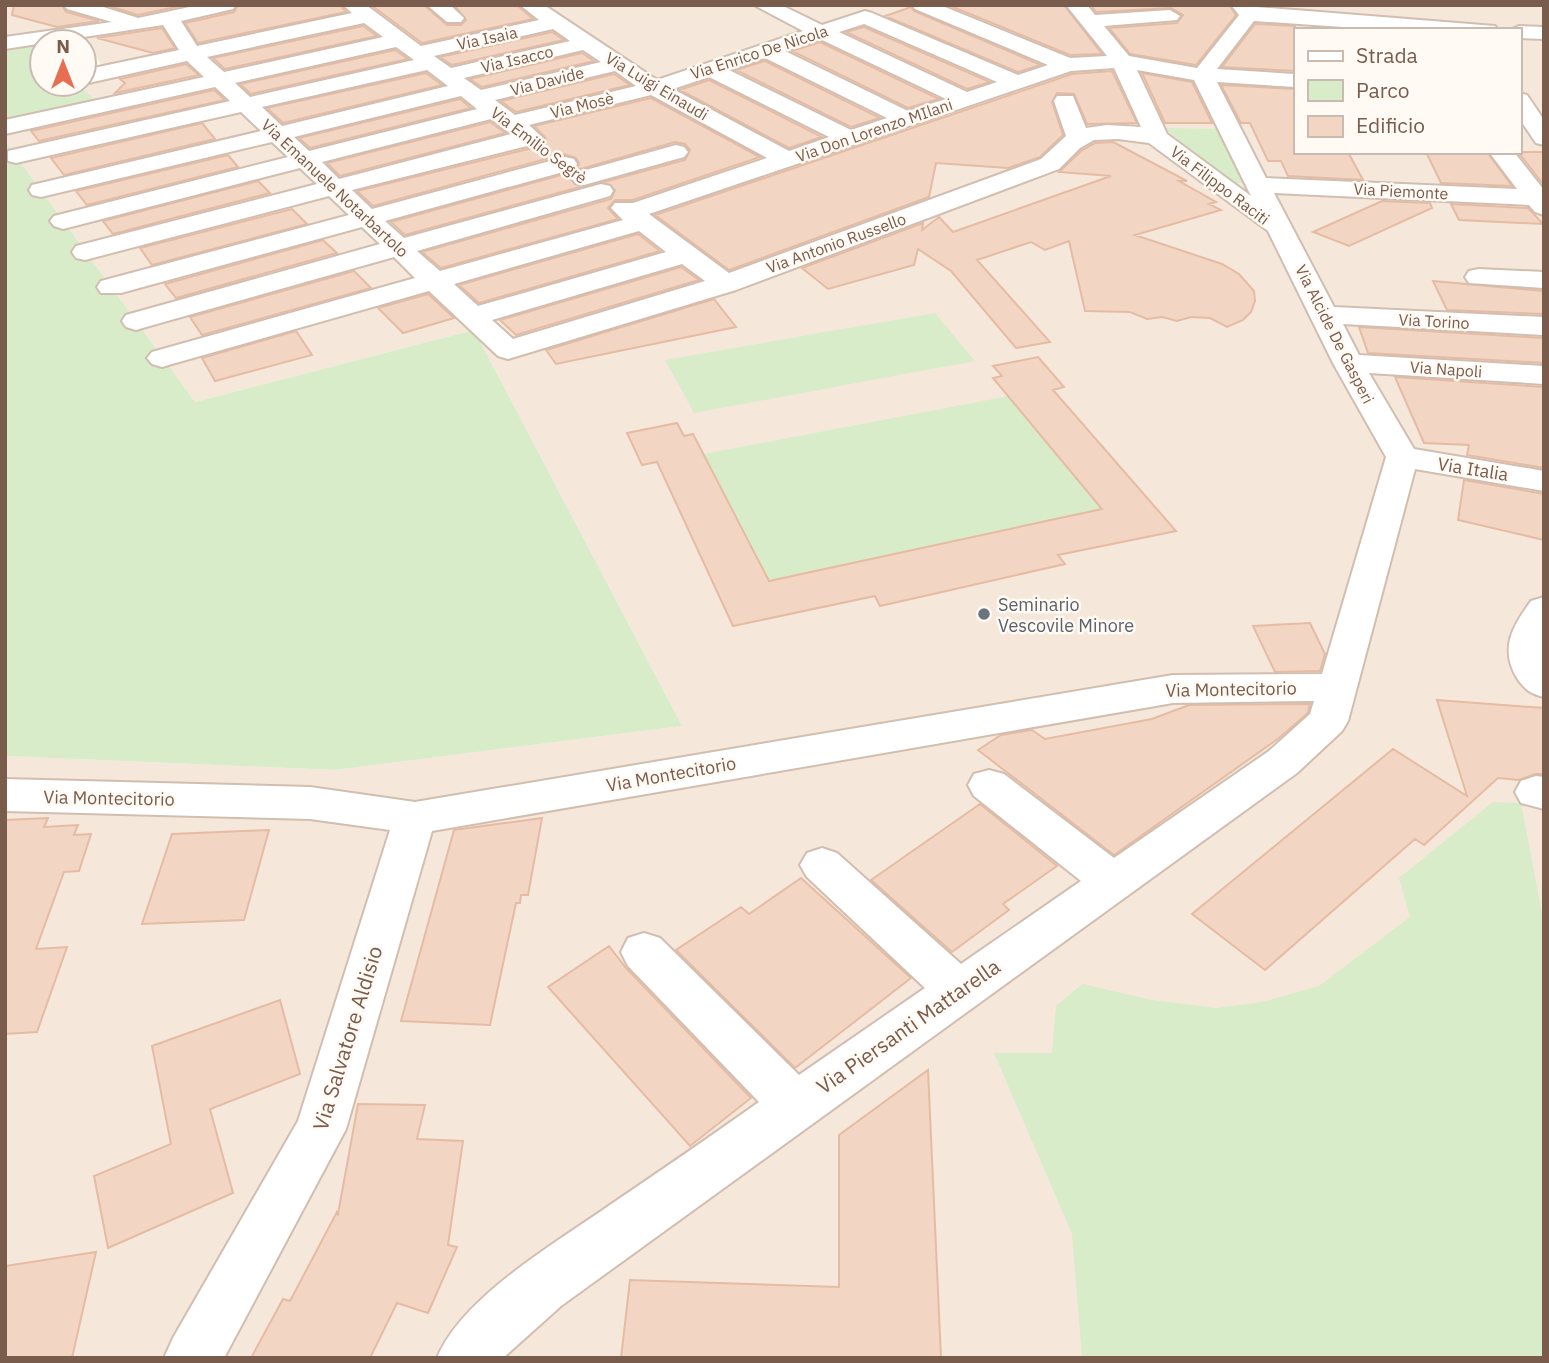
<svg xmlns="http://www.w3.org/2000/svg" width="1549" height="1363" viewBox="0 0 1549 1363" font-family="'IBM Plex Sans',sans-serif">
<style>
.residential{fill:#f5e8da;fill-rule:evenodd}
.green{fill:#d8ecc9}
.building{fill:#f3d5c3;stroke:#e6bba3;stroke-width:2}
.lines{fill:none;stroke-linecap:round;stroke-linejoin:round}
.minor-casing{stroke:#d1beb0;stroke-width:4}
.minor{fill:#fff;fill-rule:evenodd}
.worship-dot{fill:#6b7280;stroke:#fffaf3;stroke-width:2.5}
.labels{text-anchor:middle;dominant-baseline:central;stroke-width:5;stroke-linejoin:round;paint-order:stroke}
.far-street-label{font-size:16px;fill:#7a5c4d;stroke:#fffaf3}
.street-label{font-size:18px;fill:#7a5c4d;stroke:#fffaf3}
.worship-label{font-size:18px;fill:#5b616d;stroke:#fffaf3;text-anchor:start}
.near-street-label{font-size:21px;fill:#7a5c4d;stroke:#fffaf3}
</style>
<rect width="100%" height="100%" fill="#fdf6ec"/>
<path class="residential" d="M5 5H1544V1358H5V756L335 770 682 726 474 330 195 402 5 141V121L94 100 78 84H84V69L102 66 85 37 5 47ZM1295 30H1519V152H1295Z"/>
<path class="green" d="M42 43V84H78L95 100 5 121V47Z
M1165 128 1218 129 1249 183H1226Z
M5 141 195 402 474 330 682 726 335 770 5 756Z
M935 313 975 361 694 413 665 360Z
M1009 396 1102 509 769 581 704 454Z
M1493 802 1521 803 1544 924V1358H1082L1072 1234 994 1053H1052L1056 1006 1082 984 1152 1000 1217 1008 1262 1002 1319 986 1410 917 1399 878Z"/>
<path class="building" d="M14 5H62L66 12 99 21 57 27 12 15Z
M106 5H185L138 15Z
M238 5H340L346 12 198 43 185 23 234 12Z
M371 5H424L447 25H461L466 20 454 5H517L533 19 422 43Z
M948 5H1064L1102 54 1070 55Z
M1091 5H1229L1236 15 1196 65 1130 54 1109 28 1177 23 1183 15 1171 8 1096 12Z
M911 7 914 11 1041 65 1018 72 885 16Z
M1255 24 1295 26V71L1222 67Z
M363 26 377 36 225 69 213 58Z
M864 27 990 82 967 89 846 32Z
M162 28 175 48 153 53 97 38Z
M552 32 564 40 452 65 440 57Z
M820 42 939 99 908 108 792 51Z
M395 50 408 59 251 94 240 84Z
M582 53 594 61 482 87 470 79Z
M765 61 880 118 851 127 736 70Z
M186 64 199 75 115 93 125 83 120 79Z
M1112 71 1137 123 1087 124 1074 94 1057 93 1052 102 1063 135 1040 157 1008 168 936 163 929 197 729 270 655 215 1072 74Z
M426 73 442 85 283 123 267 108Z
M1142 73 1192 82 1212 123H1165Z
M614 74 630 85 516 112 501 101Z
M709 80 822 137 789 148 680 90Z
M1221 85 1295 89V152H1348L1363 180 1288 176 1281 161H1268L1250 123H1241Z
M214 90 225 100 39 141 31 131Z
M651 98 760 157 633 200H615L608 208 618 219 441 268 422 252 611 199 615 190 604 182 685 160 690 150 685 144 675 142 577 170 579 163 576 158 564 154 373 206 357 191 540 146 546 138 534 126Z
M460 99 471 108 310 148 299 138Z
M490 122 505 133 340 176 327 163Z
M202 123 215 139 64 175 51 158Z
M1113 142 1187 181H1179L1216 202 1209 204 1221 210 1135 235 1222 264 1239 274 1254 291 1255 301 1251 312 1243 320 1227 327 1210 318 1191 317 1177 321 1162 317 1147 319 1130 312 1085 311 1069 241 1045 250 1031 242 977 260 1050 342 1016 348 951 271 918 249 914 265 828 289 802 268 923 223 922 230 939 217 953 232 1111 176 1059 172 1082 150 1095 143Z
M1426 152H1487L1512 186 1441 183Z
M1518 152H1544V185Z
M228 155 238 167 87 205 76 191Z
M572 172 570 179 580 187 405 235 391 222Z
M258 181 270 193 113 234 103 221Z
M1382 201 1430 203 1432 208 1349 246 1313 232Z
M1451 204 1528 208 1543 224 1459 220Z
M292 209 307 224 152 265 140 248Z
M638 234 660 251 479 303 459 285Z
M323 240 337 253 176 298 165 284Z
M681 267 699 280 516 335 500 320Z
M354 271 371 288 202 335 190 317Z
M1433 281 1544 291V314L1447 310Z
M428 294 454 318 403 333 378 308Z
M714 299 736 327 556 364 546 350Z
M1359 327 1544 338V363L1368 353Z
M296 331 312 355 215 381 202 358Z
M1038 357 1064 387 1053 390 1176 531 1058 555 1065 564 880 606 875 596 733 626 657 462 642 465 627 433 677 423 684 436 693 434 769 581 1102 509 993 378 1002 376 993 366Z
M1395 377 1544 387V468L1467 455 1469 445 1424 443Z
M1464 480 1544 494V540L1458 520Z
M1310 623 1325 654 1320 671 1275 672 1253 626Z
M1437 700 1544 708V774H1535L1519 780 1498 778 1424 845 1415 839 1265 970 1192 914 1393 749 1467 796Z
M1310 704 1308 713 1279 738 1114 855 978 750 1001 735 1032 730 1045 739 1152 719 1189 705Z
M980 804 1057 866 1003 904 1009 910 952 952 871 880Z
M48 818 44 827 78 825 74 835 91 834 79 871 64 872 36 949 67 947 37 1032 5 1034V820Z
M542 818 528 895H521L520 903H516L490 1025 401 1021 454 830Z
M269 830 244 920 142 924 172 834Z
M801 878 911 978 795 1068 676 950 741 907 749 914Z
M609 946 626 968 751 1098 690 1146 548 987Z
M280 1000 300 1074 210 1109 233 1193 108 1248 94 1176 171 1144 152 1046Z
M928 1070 941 1358H621L630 1280 839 1287V1135Z
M358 1104 425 1105 417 1139 463 1141 448 1245 457 1247 428 1313 397 1303 370 1358H251L283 1299 290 1301 337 1212 338 1214Z
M96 1252 72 1358H5V1266Z"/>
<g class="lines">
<g class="minor-casing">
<path id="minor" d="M64 5H97L138 18 199 5H236L233 9 181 21 197 46 352 13 343 5H366L421 46 539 20 520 5H544L657 80 803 31 754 5H781L822 25 865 11 872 13 1018 75 1048 65 915 9 912 5H940L1070 58 1107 56 1066 5H1087L1095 15 1170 10 1180 16 1177 20 1104 26 1129 56 1197 68 1239 15 1231 5 1495 26 1498 30H1387L1254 21 1217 69 1295 74V87L1217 82 1266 178 1517 189 1489 152H1514L1544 190V215L1535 212 1529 205 1274 193 1334 307 1544 317V335L1343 324 1359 355 1544 366V384L1369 373 1414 449 1544 471V491L1415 469 1348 721 1342 731 1297 773 561 1306 503 1358H437C463 1296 556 1243 610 1205 660 1171 710 1137 759 1102L628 966 621 952 628 938 644 933 660 938 799 1075 925 988 807 877 800 865 807 853 822 848 837 853 961 964 1081 881 974 796 968 785 974 774 989 770 1004 774 1114 858 1269 751 1310 714 1314 701 1173 703 432 831 346 1129 224 1358H164L173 1338 298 1121 390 830 310 819 5 811V779L310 787 415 802 1173 675 1322 674 1386 457 1333 363 1268 231 1149 143 1118 139 1094 140 1080 148 1059 169 736 290 508 359 498 356 429 291 172 364 162 367 152 364 147 358 152 352 415 278 394 257 146 327 136 330 126 327 122 321 126 315 380 244 362 227 121 293H101L97 287 101 281 349 215 329 196 85 260 76 258 72 252 76 246 317 184 300 168 63 229 54 226 50 221 54 216 288 157 272 142 41 197 32 195 29 190 32 185 261 131 241 112 16 163 8 161V151L230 101 215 87 5 134V120L204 77 187 61 84 84V70L179 50 163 25 5 49V37L112 22 67 9ZM364 23 383 37 224 72 207 57ZM864 24 997 82 967 92 839 32ZM553 29 570 41 451 68 434 56ZM820 39 946 99 908 111 785 51ZM396 47 414 60 250 97 235 83ZM583 50 601 62 481 90 464 78ZM765 58 887 118 851 130 729 70ZM1114 68 1141 127 1107 125 1086 128 1073 96H1057L1054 101 1066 136 1041 159 729 273 649 214 1071 71ZM427 70 448 86 282 126 262 107ZM1137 70 1194 80 1251 196 1167 134ZM615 71 636 86 515 115 495 100ZM709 77 829 137 789 151 673 89ZM651 95 767 158 633 203H615L611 208 623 220 440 271 417 251 610 196 613 191 610 186 601 184 404 238 385 221 574 169 577 164 574 159 565 157 372 209 352 190 539 143 543 138 529 125ZM461 96 477 109 309 151 294 137ZM491 119 511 134 339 179 322 162ZM639 231 666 252 478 306 454 284ZM682 264 705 281 513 339 492 320Z
M427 5H450L464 18 461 22H447Z
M1519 26 1544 27V39L1519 38V30H1510Z
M1519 93 1527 95 1544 120V145L1536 143 1519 118Z
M676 145 684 147 688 152 684 157 584 185 575 183 572 178 575 173Z
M1479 269 1544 272V288L1469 283 1465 277 1469 271Z
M1544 597V697C1531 694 1524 689 1517 678 1499 648 1513 626 1531 601Z
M1536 776 1544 777V809L1521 803 1515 792 1521 781Z"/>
</g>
<use href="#minor" class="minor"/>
</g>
<circle class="worship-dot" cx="984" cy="614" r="7"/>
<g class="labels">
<g class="far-street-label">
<text transform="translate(487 38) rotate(-12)">Via Isaia</text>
<text transform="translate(759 52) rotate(-18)">Via Enrico De Nicola</text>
<text transform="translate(517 59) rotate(-13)">Via Isacco</text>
<text transform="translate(547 81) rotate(-14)">Via Davide</text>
<text transform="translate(657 86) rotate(31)">Via Luigi Einaudi</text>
<text transform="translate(582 105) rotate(-14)">Via Mosè</text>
<text transform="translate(874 130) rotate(-19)">Via Don Lorenzo MIlani</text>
<text transform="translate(539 145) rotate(37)">Via Emilio Segrè</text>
<text transform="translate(1220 185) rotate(37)">Via Filippo Raciti</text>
<text transform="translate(335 188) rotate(43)">Via Emanuele Notarbartolo</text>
<text transform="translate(1401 191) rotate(3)">Via Piemonte</text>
<text transform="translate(836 243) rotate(-20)">Via Antonio Russello</text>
<text transform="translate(1434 321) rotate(3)">Via Torino</text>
<text transform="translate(1335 334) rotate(63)">Via Alcide De Gasperi</text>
<text transform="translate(1446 369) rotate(4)">Via Napoli</text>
</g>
<g class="street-label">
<text transform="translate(1473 469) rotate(9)">Via Italia</text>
<text transform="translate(1231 689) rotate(-1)">Via Montecitorio</text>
<text transform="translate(671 774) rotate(-10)">Via Montecitorio</text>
<text transform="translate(109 798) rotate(1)">Via Montecitorio</text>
</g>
<g class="worship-label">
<text x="998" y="604">Seminario<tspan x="998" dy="21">Vescovile Minore</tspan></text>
</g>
<g class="near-street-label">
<text transform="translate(908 1026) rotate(-35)">Via Piersanti Mattarella</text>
<text transform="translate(347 1038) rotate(-73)">Via Salvatore Aldisio</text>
</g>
</g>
<rect width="1549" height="1363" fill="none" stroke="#7a5c4d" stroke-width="14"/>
<rect x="1294" y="28" width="228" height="126" fill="#fffaf3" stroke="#cabbb1" stroke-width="2"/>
<rect x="1308" y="51" width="35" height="10" fill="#ffffff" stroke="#cabbb1" stroke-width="2"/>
<text x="1356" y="63" font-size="21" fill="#7a5c4d">Strada</text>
<rect x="1308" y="80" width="35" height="21" fill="#d8ecc9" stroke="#cabbb1" stroke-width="2"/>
<text x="1356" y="98" font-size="21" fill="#7a5c4d">Parco</text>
<rect x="1308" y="116" width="35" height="21" fill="#f3d5c3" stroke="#cabbb1" stroke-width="2"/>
<text x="1356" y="133" font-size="21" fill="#7a5c4d">Edificio</text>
<g transform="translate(63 63)"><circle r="33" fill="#fffaf3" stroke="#cabbb1" stroke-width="2"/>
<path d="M0-5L12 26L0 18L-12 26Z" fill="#e76f51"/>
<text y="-10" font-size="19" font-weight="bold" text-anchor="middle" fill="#7a5c4d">N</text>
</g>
</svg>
